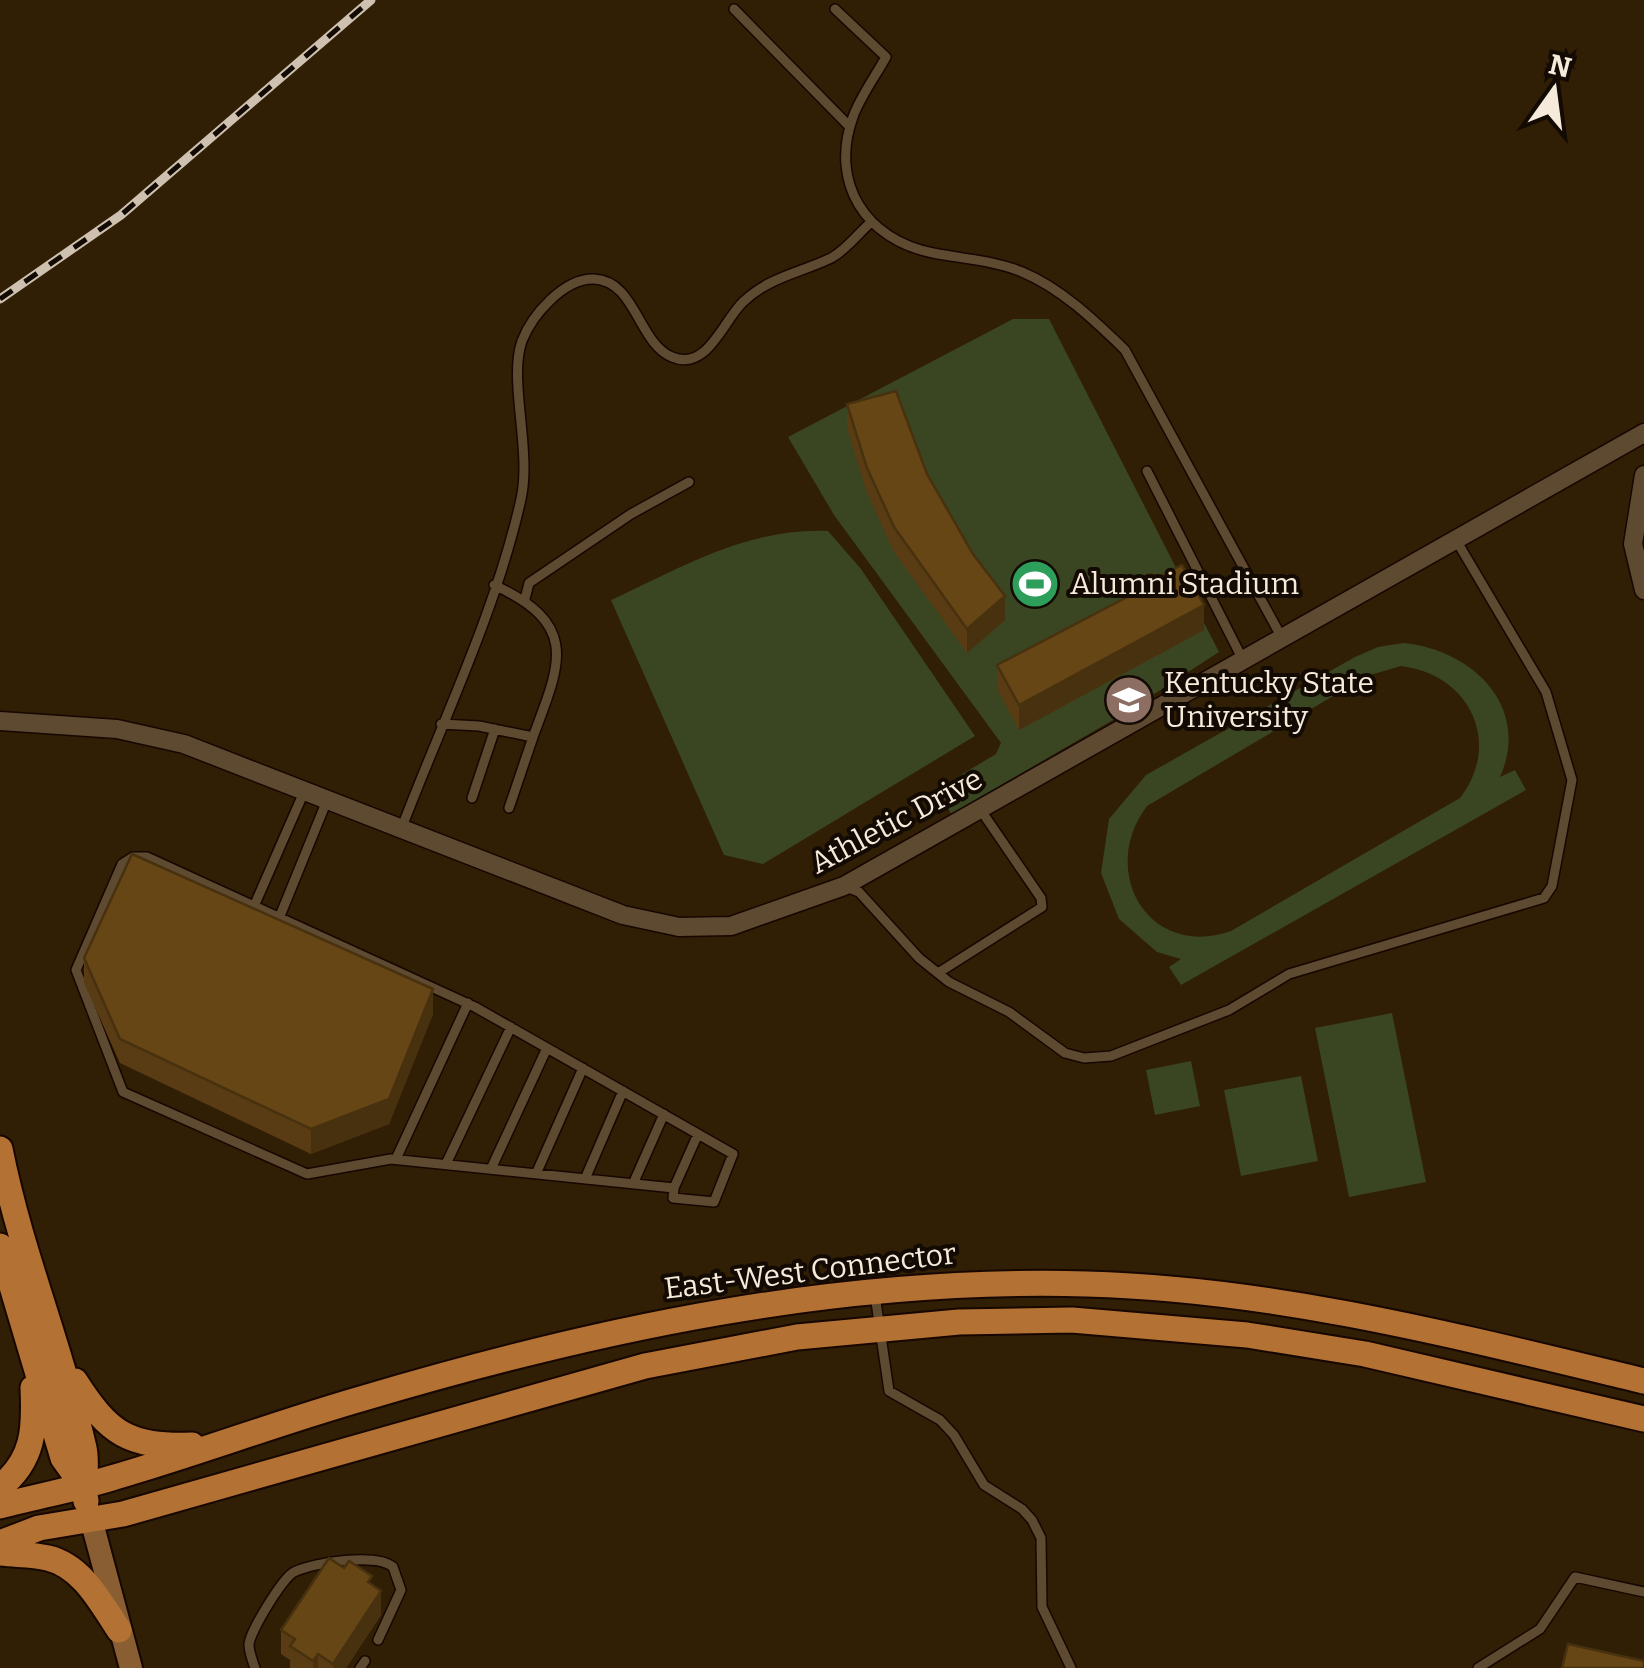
<svg xmlns="http://www.w3.org/2000/svg" width="1644" height="1668" viewBox="0 0 1644 1668" font-family="Bitter,serif">
<style>
.green{fill:#3a4521;fill-rule:evenodd}
.lines{fill:none;stroke-linecap:round;stroke-linejoin:round}
.lane-casing{stroke:#170700;stroke-width:12}
.street-casing{stroke:#170700;stroke-width:21}
.secondary-casing{stroke:#170700;stroke-width:26}
.primary-casing{stroke:#170700;stroke-width:29}
.lane{stroke:#5e4a31;stroke-width:9}
.street{stroke:#5e4a31;stroke-width:18}
.secondary{stroke:#895e32;stroke-width:22}
.primary{stroke:#b37234;stroke-width:25}
.rail-casing{stroke:#cec1b0;stroke-width:9}
.rail{stroke:#120a03;stroke-width:5;stroke-dasharray:15;stroke-linecap:butt}
.wall{fill:#593c13}
.shaded-wall{fill:#48310f}
.building{fill:#674616;stroke:#48310f;stroke-width:2.5}
.labels{text-anchor:middle;dominant-baseline:central;stroke-width:8;stroke-linejoin:round;paint-order:stroke}
.poi-label{font-size:30px;fill:#f6eadb;stroke:#120a03;text-anchor:start}
.street-label{font-size:30px;fill:#f6eadb;stroke:#120a03}
</style>
<rect width="100%" height="100%" fill="#301e05"/>
<path class="green" d="M1013 319H1049L1219 652 1125 713 951 814 939 788 996 754 1001 743 834 515 788 437Z
M828 531 861 569 975 736 763 864 724 855 611 600C680 568 749 527 828 531Z
M1403 643C1470 649 1532 705 1500 777L1515 770 1526 790 1181 985 1169 967 1181 959 1157 952 1119 919 1101 873 1109 819 1146 775 1355 657 1378 647ZM1401 666C1469 674 1503 742 1460 798L1231 931C1148 960 1098 871 1147 806L1367 676Z
M1392 1013 1426 1182 1349 1197 1315 1028Z
M1191 1061 1200 1106 1155 1115 1146 1070Z
M1301 1076 1318 1161 1241 1176 1224 1090Z"/>
<g class="lines">
<g class="lane-casing">
<path id="lane" d="M734 9 850 127
M835 9 886 57C875 77 860 97 853 117 829 183 866 240 933 253 963 259 993 260 1022 272 1061 288 1095 321 1125 350L1282 638
M1147 471 1243 660
M525 599 529 583 631 514 689 482
M441 724 479 726 533 737C560 664 581 625 494 585
M472 798 495 729
M509 808 533 737
M402 827C443 720 496 611 521 499 532 450 508 380 522 341 532 315 564 278 594 279 636 281 638 343 672 357 707 372 723 321 743 302 769 277 800 273 831 258 845 251 858 234 870 223
M133 857H147L475 1007 733 1154 714 1202 673 1198 674 1188 391 1159 307 1174 123 1092 76 970 122 864Z
M846 887 859 892 919 958 949 982 1009 1012 1065 1053 1084 1058 1111 1056 1229 1010 1289 974 1544 898 1552 886 1572 780 1546 692 1456 540
M255 904 304 792
M280 916 328 798
M938 973 1042 907 1041 898 980 809
M396 1159 468 1003
M446 1164 511 1027
M491 1169 547 1048
M536 1174 583 1068
M585 1179 623 1091
M633 1184 664 1114
M674 1188 698 1134
M875 1295 889 1391 940 1420 954 1435 984 1485 1022 1509 1032 1520 1041 1538 1042 1607 1071 1668
M255 1668C253 1662 249 1652 249 1645 249 1633 283 1577 294 1572 314 1562 377 1553 393 1567L401 1590 378 1640
M360 1668 365 1661
M1478 1668 1540 1629 1575 1577 1644 1592"/>
</g>
<g class="street-casing">
<path id="street" d="M1644 475 1633 544 1644 590
M0 721 117 729 184 744 623 915 679 927 731 926 844 886 1644 433"/>
</g>
<g class="secondary-casing">
<path id="secondary" d="M91 1519 131 1668"/>
</g>
<g class="primary-casing">
<path id="primary" d="M0 1149C20 1251 61 1347 84 1448 88 1465 82 1483 86 1501
M0 1246 63 1458 83 1486
M75 1381C109 1434 128 1447 192 1445
M0 1487C34 1460 35 1429 33 1388
M0 1506C38 1496 77 1489 115 1477 198 1453 280 1422 364 1398 600 1328 840 1277 1087 1284 1277 1289 1461 1337 1644 1381
M0 1543 39 1528 123 1514 645 1366 797 1337 959 1322 1072 1320 1247 1335 1365 1354 1644 1419
M0 1553C16 1555 32 1554 48 1558 82 1566 101 1603 119 1630"/>
</g>
<use href="#lane" class="lane"/>
<use href="#street" class="street"/>
<use href="#secondary" class="secondary"/>
<use href="#primary" class="primary"/>
<g class="rail-casing">
<path id="rail" d="M0 299 121 215 371 0"/>
</g>
<use href="#rail" class="rail"/>
</g>
<path class="wall" d="M847 404 927 474 1005 620 967 653 894 552 867 493 847 428Z
M1145 576 1204 630 1019 730 997 689V665L1145 587Z
M84 958 433 1014 389 1124 311 1154 120 1063 84 983Z
M372 1584 381 1615 346 1668H290V1660L281 1654V1630Z"/>
<path class="shaded-wall" d="M1005 596V620L967 653V629Z
M1204 605V630L1019 730V705Z
M433 989V1014L389 1124 311 1154V1129Z
M381 1591V1615L346 1668H333V1664Z
M318 1654V1668H313V1661Z"/>
<path class="building" d="M896 391 927 474 973 554 1005 596 967 629 894 527 867 468 847 404Z
M1182 565 1204 605 1019 705 997 665 1150 585 1145 576 1151 574 1159 577Z
M132 854 433 989 389 1099 311 1129 120 1039 84 958Z
M329 1558 344 1568 349 1561 372 1576 368 1582 381 1591 333 1664 318 1654 313 1661 290 1646 295 1639 281 1630Z
M1568 1644 1644 1661V1668H1562Z"/>
<defs>
<g id="stadium-disc" transform="scale(2.5)"><circle r="9.5" fill="#2e9e5b" stroke="#120a03"/><path d="M0-5a6.5 5 0 1 0 0 10a6.5 5 0 1 0 0-10ZM-3.5-1.8h7v3.6h-7Z" fill="#fff"/></g>
<g id="university-disc" transform="scale(2.5)"><circle r="9.5" fill="#8d6e63" stroke="#120a03"/><path d="M0-5L7-2L0 1L-7-2ZM-4 1L0 2.5L4 1V4Q0 6-4 4Z" fill="#fff"/></g>
</defs>
<g fill-rule="evenodd">
<use href="#stadium-disc" x="1035" y="584"/>
<use href="#university-disc" x="1129" y="700"/>
</g>
<g class="labels">
<g class="poi-label">
<text x="1070" y="584">Alumni Stadium</text>
<text x="1164" y="683">Kentucky State<tspan x="1164" dy="34">University</tspan></text>
</g>
<g class="street-label">
<text transform="translate(896 821) rotate(-28)">Athletic Drive</text>
<text transform="translate(810 1271) rotate(-7)">East-West Connector</text>
</g>
</g>
<g transform="translate(1554 90) rotate(14)" stroke="#120a03" stroke-width="8" paint-order="stroke">
<path d="M0-8L18 38L0 25L-18 38Z" fill="#f6eadb"/>
<text y="-15" font-size="28" font-weight="bold" text-anchor="middle" fill="#f6eadb">N</text>
</g>
</svg>
